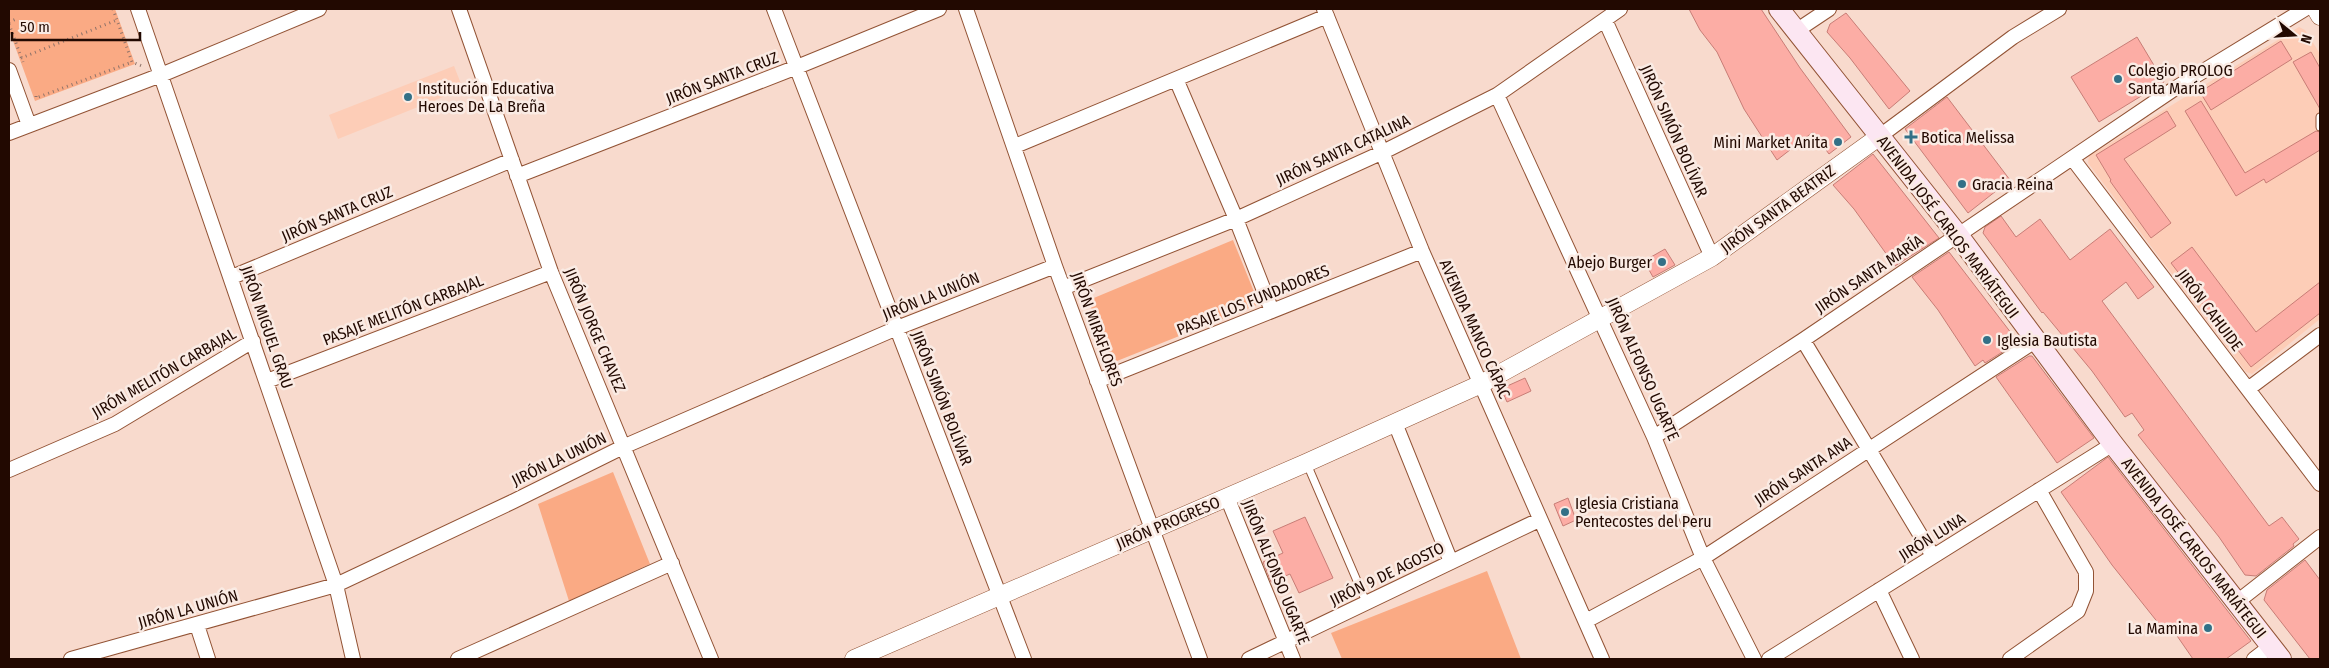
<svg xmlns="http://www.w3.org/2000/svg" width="2329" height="668" viewBox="0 0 2329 668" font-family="'Fira Sans Condensed',sans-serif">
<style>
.built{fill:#fdcdb7}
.green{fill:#faaa84}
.building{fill:#fcada5;stroke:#c87d76}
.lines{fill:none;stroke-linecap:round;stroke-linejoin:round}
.service-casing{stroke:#925335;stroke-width:9}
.minor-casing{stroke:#925335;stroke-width:16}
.tertiary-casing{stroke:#925335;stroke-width:19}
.secondary-casing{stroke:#925335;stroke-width:22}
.path{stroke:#8f7369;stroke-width:3;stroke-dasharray:1 4;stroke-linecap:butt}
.service{stroke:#fff;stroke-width:7}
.minor{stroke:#fff;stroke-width:14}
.tertiary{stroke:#fff;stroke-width:18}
.secondary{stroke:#fce6f2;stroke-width:20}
.poi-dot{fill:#337087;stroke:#faebe4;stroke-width:2}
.labels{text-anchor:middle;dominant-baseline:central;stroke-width:5;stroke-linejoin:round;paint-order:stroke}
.poi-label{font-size:16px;fill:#220901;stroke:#faebe4;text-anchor:start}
.street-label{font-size:16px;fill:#220901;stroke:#faebe4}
</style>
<rect width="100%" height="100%" fill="#f8dacd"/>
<path class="built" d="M2299 27 2305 30 2320 54V319L2252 374 2246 372 2088 163 2089 156Z
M454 66 463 89 338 139 329 115Z"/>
<path class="green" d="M9 9H115L135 64 35 101 9 30Z
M1233 240 1259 304 1107 365 1089 300Z
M613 472 650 564 569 601 538 504Z
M1487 571 1521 659H1342L1331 633Z"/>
<path class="building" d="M1689 9H1761L1800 68 1851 137 1829 154 1813 132 1777 160 1744 109 1717 52 1700 30Z
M1846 13 1910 91 1889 109 1850 58 1827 32 1830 24Z
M2137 37 2164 82 2099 122 2071 77Z
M2281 41 2292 59 2211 110 2200 92Z
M2311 52 2320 68V109L2293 62Z
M1947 97 2010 180 1968 213 1905 129Z
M2201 101 2245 173 2316 131 2320 132V150L2266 183 2264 179 2236 196 2185 111Z
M2167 111 2176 126 2124 159 2171 223 2151 238 2110 181 2111 180 2096 155Z
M1873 154 1939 238 1895 266 1854 209 1833 185Z
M2001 216 2016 237 2040 219 2070 260 2110 229 2154 287 2138 299 2126 282 2102 301 2269 526 2282 517 2299 539 2293 544 2294 546 2256 576 2245 575 2219 537 2138 435 2144 430 2132 413 2125 417 2092 371 2043 312 2042 313 1983 233 1985 227Z
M2192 247 2256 332 2320 282V313L2251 367 2171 263Z
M1665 249 1675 265 1653 277 1644 261Z
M1949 252 2018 342 1985 363 1983 360 1975 366 1938 310 1912 277Z
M2029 356H2032L2094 438 2057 463 1996 377Z
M1525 378 1531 391 1507 402 1503 393 1505 387Z
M2108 457 2251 641 2226 659H2193L2173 630 2167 634 2112 565 2061 492Z
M1568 498 1576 520 1563 526 1554 504Z
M1305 517 1333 578 1299 593 1290 574 1271 582 1263 562 1283 553 1273 531Z
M2305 560 2320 580V659H2310L2264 600 2267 590Z"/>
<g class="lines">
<g class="service-casing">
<path id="service" d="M2320 117V127
M1307 464 1367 604"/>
</g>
<g class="minor-casing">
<path id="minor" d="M138 9 336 585 353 659
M459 9 551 272 711 659
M774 9 1024 659
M966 9 1055 266 1200 659
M1324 9 1422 251 1602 659
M1605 20 1712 257
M1796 31 1829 9
M9 70 29 125
M1176 79 1236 219 1272 311
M1497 95 1654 437 1703 558 1754 659
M9 133 161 75 319 9
M1880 136 2013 37 2059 9
M1015 146 1327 16
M2072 158 2320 484
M517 176 797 67 939 9
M232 277 512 160
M1063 288 1236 219 1381 153 1497 95 1620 9
M1803 340 1933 556
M267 381 551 272
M1097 381 1422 251
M2248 389 2320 335
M1395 423 1451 562
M1654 437 1803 340 2174 89 2305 9
M9 470 115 424 253 341
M1227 497 1293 659
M1879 590 1912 659
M2237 602 2320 537
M1586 621 1703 558 2035 341
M197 625 208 659
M71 659 336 585 514 501 625 446 897 328 1055 266
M458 659 672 563
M1249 659 1539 520
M1769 659 2113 444
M2010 659 2078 611 2086 591V572L2039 490
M2254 659 2271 646"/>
</g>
<g class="tertiary-casing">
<path id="tertiary" d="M2316 9 2320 16
M854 659 1306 463 1481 384 1712 257 1880 136"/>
</g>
<g class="secondary-casing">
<path id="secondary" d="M1779 9 1958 235 2113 444 2281 659"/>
</g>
<path class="path" d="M113 9 132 62 142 66
M9 22 16 19
M9 24 23 62
M21 58 117 20
M36 96V98L132 62"/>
<use href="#service" class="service"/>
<use href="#minor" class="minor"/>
<use href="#tertiary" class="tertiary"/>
<use href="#secondary" class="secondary"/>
</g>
<g class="poi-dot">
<circle cx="2118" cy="79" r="5"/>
<circle cx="408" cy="97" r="5"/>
<path d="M1908.5 129.5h5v5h5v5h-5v5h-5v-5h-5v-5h5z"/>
<circle cx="1838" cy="142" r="5"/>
<circle cx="1962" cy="184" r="5"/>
<circle cx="1662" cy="262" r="5"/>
<circle cx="1987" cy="340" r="5"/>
<circle cx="1565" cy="512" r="5"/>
<circle cx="2208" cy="628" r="5"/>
</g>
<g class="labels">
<g class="poi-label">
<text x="2128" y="70">Colegio PROLOG<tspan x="2128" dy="18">Santa María</tspan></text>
<text x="418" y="88">Institución Educativa<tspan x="418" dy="18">Heroes De La Breña</tspan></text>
<text x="1921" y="137">Botica Melissa</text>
<text x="1828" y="142" text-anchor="end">Mini Market Anita</text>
<text x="1972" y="184">Gracia Reina</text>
<text x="1652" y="262" text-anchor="end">Abejo Burger</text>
<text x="1997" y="340">Iglesia Bautista</text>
<text x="1575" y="503">Iglesia Cristiana<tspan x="1575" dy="18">Pentecostes del Peru</tspan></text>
<text x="2198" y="628" text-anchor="end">La Mamina</text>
</g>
<g class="street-label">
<text transform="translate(722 78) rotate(-21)">JIRÓN SANTA CRUZ</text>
<text transform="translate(1674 131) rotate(66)">JIRÓN SIMÓN BOLÍVAR</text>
<text transform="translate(1343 150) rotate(-25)">JIRÓN SANTA CATALINA</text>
<text transform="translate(1778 209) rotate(-36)">JIRÓN SANTA BEATRIZ</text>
<text transform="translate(337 214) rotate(-23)">JIRÓN SANTA CRUZ</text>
<text transform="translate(1948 227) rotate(53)">AVENIDA JOSÉ CARLOS MARIÁTEGUI</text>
<text transform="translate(1869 274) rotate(-34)">JIRÓN SANTA MARÍA</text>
<text transform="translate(931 296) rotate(-22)">JIRÓN LA UNIÓN</text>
<text transform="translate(1253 300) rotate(-22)">PASAJE LOS FUNDADORES</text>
<text transform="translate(403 310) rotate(-21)">PASAJE MELITÓN CARBAJAL</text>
<text transform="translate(2210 310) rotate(53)">JIRÓN CAHUIDE</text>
<text transform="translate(267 327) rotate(71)">JIRÓN MIGUEL GRAU</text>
<text transform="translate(1097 329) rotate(70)">JIRÓN MIRAFLORES</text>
<text transform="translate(1475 329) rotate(66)">AVENIDA MANCO CÁPAC</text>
<text transform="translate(595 330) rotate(67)">JIRÓN JORGE CHAVEZ</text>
<text transform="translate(1643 369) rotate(66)">JIRÓN ALFONSO UGARTE</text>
<text transform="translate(164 373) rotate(-30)">JIRÓN MELITÓN CARBAJAL</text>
<text transform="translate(942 398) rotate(69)">JIRÓN SIMÓN BOLÍVAR</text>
<text transform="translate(559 459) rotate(-26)">JIRÓN LA UNIÓN</text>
<text transform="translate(1803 471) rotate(-33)">JIRÓN SANTA ANA</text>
<text transform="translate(1168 523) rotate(-23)">JIRÓN PROGRESO</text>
<text transform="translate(1932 537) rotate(-32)">JIRÓN LUNA</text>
<text transform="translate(2194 548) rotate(52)">AVENIDA JOSÉ CARLOS MARIÁTEGUI</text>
<text transform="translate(1276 572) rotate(68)">JIRÓN ALFONSO UGARTE</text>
<text transform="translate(1387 574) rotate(-26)">JIRÓN 9 DE AGOSTO</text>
<text transform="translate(188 609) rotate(-16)">JIRÓN LA UNIÓN</text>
</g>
</g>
<rect width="2329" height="668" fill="none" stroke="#220901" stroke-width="20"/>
<g transform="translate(2294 35) rotate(108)" stroke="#faebe4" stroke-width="4" paint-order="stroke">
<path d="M0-4L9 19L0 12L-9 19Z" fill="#220901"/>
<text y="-8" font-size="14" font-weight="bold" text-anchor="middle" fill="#220901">N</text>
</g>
<path d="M12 32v8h128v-8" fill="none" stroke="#220901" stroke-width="2.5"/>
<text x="20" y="32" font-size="15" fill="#220901" stroke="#faebe4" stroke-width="4" paint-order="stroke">50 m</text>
</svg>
